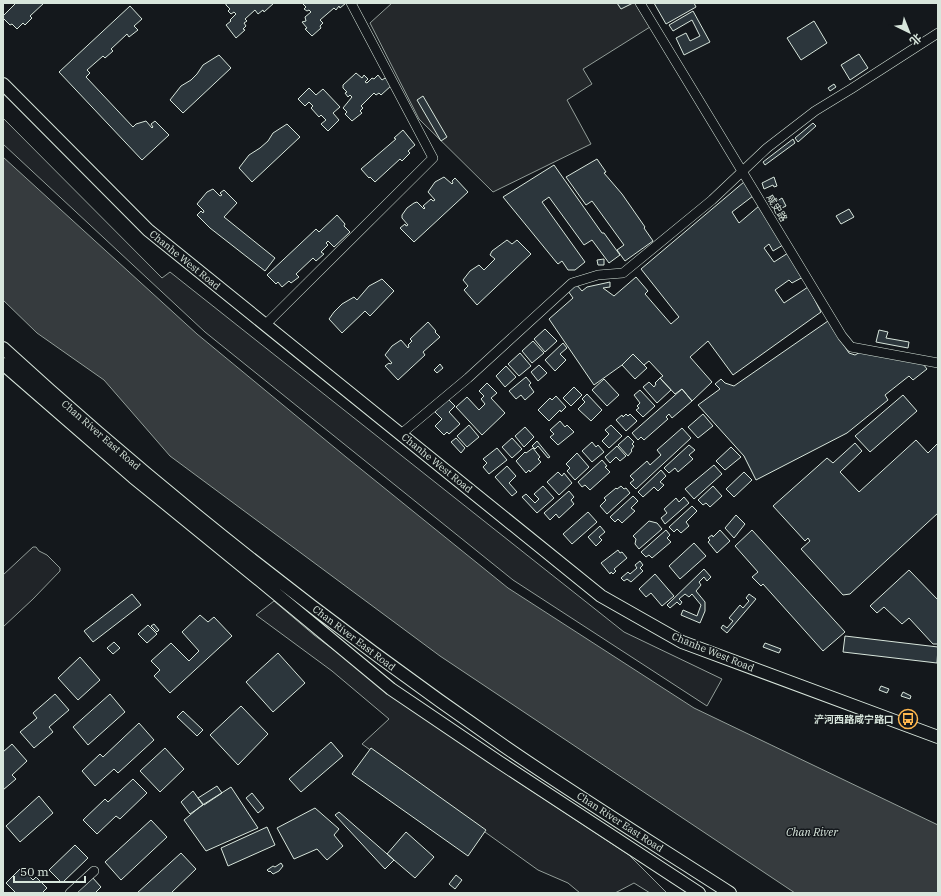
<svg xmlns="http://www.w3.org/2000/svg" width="941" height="896" viewBox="0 0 941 896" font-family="'IBM Plex Serif','Noto Sans SC',serif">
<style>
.green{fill:#202428;stroke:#939e99}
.parking{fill:#24282b;stroke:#939e99}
.water{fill:#363b3e;stroke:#939e99}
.building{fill:#2c363c;stroke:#d8e6dc}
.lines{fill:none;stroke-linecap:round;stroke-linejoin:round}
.street-casing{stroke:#d8e6dc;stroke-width:10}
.secondary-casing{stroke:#d8e6dc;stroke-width:14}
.street{stroke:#14181c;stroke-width:9}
.secondary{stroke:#14181c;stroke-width:12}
.labels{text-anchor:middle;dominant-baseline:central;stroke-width:3;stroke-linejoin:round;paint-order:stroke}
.street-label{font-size:10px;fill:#d8e6dc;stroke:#14181c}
.poi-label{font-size:10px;font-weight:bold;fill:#d8e6dc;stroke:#14181c;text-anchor:end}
.water-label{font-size:11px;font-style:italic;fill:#d8e6dc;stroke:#14181c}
</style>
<rect width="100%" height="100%" fill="#14181c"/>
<path class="green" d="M3 118 162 278 170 272 624 632 722 679 707 706 513 580 205 332 3 144Z
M33 547H36L39 551 47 555 60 568V571L33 599 3 627V575Z
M274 601 314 635 383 687 506 774 629 855 667 893H650L634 883 615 893H580L568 883 538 870 362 744 389 719 332 671 256 615Z"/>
<path class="parking" d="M392 3H635L650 27 583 69 592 84 567 100 591 144 493 192 419 119 370 23Z"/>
<path class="water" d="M3 157 197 334 346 457 508 588 694 708 938 825V893H795L440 656 170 456 104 380 37 333 3 300Z"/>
<path class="building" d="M16 3H44L30 16 32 18 25 25 23 23 17 29 12 24 10 25 3 18V16Z
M226 3H274L264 12 263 10 258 14 255 10 245 19 247 21 244 23 246 26 243 29 245 30 236 38 226 25 231 21 230 20 236 14 234 12 231 14 228 11 230 9 226 5Z
M302 3H346L340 8 339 6 336 10 334 8 320 20 323 23 320 26 321 28 312 36 305 29 307 28 302 22 306 21 305 17 311 12 309 10 307 11 304 9 306 7Z
M617 3H633L621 9Z
M654 3H694L696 7 666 24Z
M130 6 142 19 134 26 138 30 129 37 127 34 111 49 113 51 105 58 103 56 87 70 90 73 86 77 133 127 136 124 146 121 152 128 153 127 151 124 155 121 169 135 142 160 59 72Z
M693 11 710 42 684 55 676 38 686 33 690 41 700 36 692 20 673 31 669 25Z
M814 21 827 43 801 60 787 38Z
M859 54 868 68 850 80 841 65Z
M219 55 231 68 183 113 170 100 181 86 191 80 197 74 203 65Z
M356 73 362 78 364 75 368 79 365 82 367 83 372 78 374 79 378 75 382 80 385 78 392 85 381 95 379 93 376 95 374 93 361 106 363 108 360 111 362 113 352 121 345 114 347 112 343 108 352 97 350 95 348 97 345 93 347 92 343 88V85Z
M834 84 836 87 830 91 828 88Z
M309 88 316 95 323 89 340 107 333 113 339 120 328 131 321 124 326 120 321 115 319 117 311 108 313 106 309 102 305 106 298 99Z
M423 96 447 137 441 141 417 100Z
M813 123 816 126 798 142 795 138Z
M287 124 300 137 252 182 239 168 249 155 260 148 268 141 273 133Z
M403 130 415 145 408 151 410 153 402 161 400 159 375 182 370 177 369 178 361 169 396 139 394 138Z
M793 139 795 143 765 165 763 162Z
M597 159 606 172 604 173 622 194 645 227 644 228 653 241 625 261 617 250 624 245 592 201 586 205 566 177Z
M554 165 602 233H604L620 255 609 263 592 240 584 245 549 197 542 202 585 262 575 270H568L562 261 558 264 557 263 503 197Z
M444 177 452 184 453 183 452 181 455 178 468 192 414 242 400 228 405 224 406 226 408 225 402 218V215L407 208 414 203 417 202 424 209 425 208 423 206 431 199 433 201 435 200 428 192 435 182Z
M774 177 777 186 774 187 773 185 764 189 762 183Z
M744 182 753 196 732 212 739 223 759 206 783 245 773 251 769 244 764 248 774 262 788 253 803 277 792 283 789 280 775 290 784 303 808 287 821 312 733 375 708 341 690 357 712 382 692 401 682 389 675 394 660 378 663 376 649 361 644 365 633 354 622 365 594 385 549 319 573 298 568 291 576 284 582 291 587 287 610 282V287L603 288 614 296 636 277 648 291 645 294 671 324 679 317 641 269Z
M213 189 220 196 222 195 220 193 224 190 237 203 224 217 275 258 265 271 210 228 197 215 201 211 203 213 204 211 197 204 207 192Z
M782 198 786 206 778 210 774 203Z
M849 209 854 217 841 224 836 216Z
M337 215 345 224 344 226 350 232 334 247 328 241 326 243 328 245 321 252 324 254 316 261 313 258 296 274 299 277 291 283 289 281 282 287 278 282 276 284 267 275 316 229 319 232Z
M507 240 512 244 517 240 531 254 477 305 464 290 468 286 463 280 470 271 479 265 484 270 495 259 490 255 492 251Z
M604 259V265H598L597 260Z
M382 279 394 291 370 316 365 311 342 333 329 319 334 312 342 304 354 297 357 300 369 286Z
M828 321 849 353 855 355 862 351 920 360 927 369 913 380 909 376 885 395 888 400 847 433 756 480 744 456 698 405 720 389 715 384 721 379 725 383 734 386Z
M428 322 436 331 435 332 440 337 423 352 425 355 398 380 385 366 389 363 390 364 392 363 385 355 392 346 401 340 408 348 409 346 408 345 412 341 410 339Z
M545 329 557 341 545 352 534 339Z
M879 330 888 332 886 338 909 342 908 348 876 342Z
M533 341 544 353 532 363 522 351Z
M563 343 567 348 560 354 566 360 555 371 545 360Z
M520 353 531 366 519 376 508 364Z
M633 354 647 368 635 379 622 365Z
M440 364 443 368 437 373 434 370Z
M539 365 547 373 538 381 531 372Z
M506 366 516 377 505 387 496 376Z
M526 377 531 383 529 385 534 392 525 400 521 395 516 399 509 391Z
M660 378 671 390 657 403 643 387 649 382 654 387 656 384 655 383Z
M604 379 619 395 607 406 592 390Z
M487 383 497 393 491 398 505 413 482 435 456 407 467 397 479 410 485 404 481 399 484 396 479 391Z
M574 387 582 395 571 406 563 398Z
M682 389 692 401 672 418 669 414 666 417 668 419 644 440 641 437 638 440 632 433Z
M640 390 655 406 643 417 636 410 639 408 637 406 640 403 634 395Z
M587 394 602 410 591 421 578 409 585 402 582 399Z
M903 395 917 411 870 452 855 436Z
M556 396 566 407 561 412 560 410 549 421 538 410 550 398 552 400Z
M448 399 455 406 449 412 460 424 449 434 447 432 444 435 435 426 442 419 435 412Z
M626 414 628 416 630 414 637 421 626 431 616 420 622 415 623 417Z
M703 414 713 426 698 438 688 427Z
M560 421 565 427 567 425 574 432 558 445 550 437 554 434 550 430Z
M469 425 479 437 467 447 457 436Z
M611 425 622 436 609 448 602 441 609 434 605 430Z
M525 427 534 437 524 447 515 436Z
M682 428 691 438 636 489 630 483 634 480 630 476 647 461 650 465 661 455 657 450Z
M628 436 634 442 632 444 634 446 631 450 632 451 628 456 618 445Z
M456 438 465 448 461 453 451 442Z
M512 438 522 449 512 458 502 447Z
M916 440 928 453 938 443V513L850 594 843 595 801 549 810 541 808 538 805 541 773 506 827 458 833 463 855 443 862 451 840 472 859 492Z
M537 441 550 457 548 458 538 446 535 449 532 446Z
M592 442 596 447 598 445 604 452 592 462 582 451Z
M689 445 695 450 689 455 693 459 678 472 675 468 669 473 664 468Z
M617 446 626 456 620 461 616 457 610 463 605 457Z
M731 447 741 457 725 470 716 461Z
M497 448 507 460 489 474 483 467 487 463 483 459Z
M533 448 540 457 538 459 541 462 530 472 529 470 526 473 516 461 525 452 526 453Z
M577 453 589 467 575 480 567 471 570 468 566 464Z
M602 460 607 466 605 467 610 472 590 490 585 485 582 487 578 482Z
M714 465 722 474 694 499 685 489Z
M507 466 516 476 509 483 517 492 512 496 495 477Z
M661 470 666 476 660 482 664 485 658 491 654 487 643 497 638 492Z
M558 472 562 476 564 473 572 483 559 495 547 482Z
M744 472 752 480 734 497 726 489Z
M543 486 554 498 537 513 522 497 526 494 535 503 539 499 534 494Z
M621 486 624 489 626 488 630 493 607 514 600 506 606 500 604 498 616 488 617 489Z
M713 486 722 496 710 507 706 503 703 505 698 500Z
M569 491 574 497 571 500 574 504 559 518 556 514 550 520 544 513Z
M633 496 638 501 631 508 635 511 622 523 618 519 615 522 610 517Z
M684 497 689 503 665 524 661 518 667 513 664 509 676 498 679 502Z
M692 506 697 511 686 522 689 526 681 533 677 529 674 532 669 527Z
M588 512 597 522 572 544 563 534Z
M736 515 745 524 734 538 725 528Z
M649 521 657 523 662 529 639 549 635 544 636 539 633 536Z
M600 526 605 532 599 537 602 540 596 546 588 537Z
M666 530 670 535 667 538 671 542 652 558 649 555 646 557 641 552Z
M720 530 730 541 717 553 708 542 710 540 708 538 712 535 713 537Z
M752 530 845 632 823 651 763 584 761 586 752 577 758 572 735 546Z
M694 543 706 556 680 579 669 566Z
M618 550 620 553 622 552 627 558 614 569 616 571 613 574 611 572 610 574 601 563Z
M640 561 643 565 640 568 643 571 631 582 627 579 624 581 621 578 628 572 630 574 637 568 635 565Z
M704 569 711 577 707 581 704 577 699 582 701 585 696 591 705 602V611L700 623 681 615 683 610 697 616 701 605 692 594 689 597 685 594 679 599 682 602 680 605 677 602 670 608 667 605Z
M909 570 938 600V644H933L909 618 902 624 884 607 877 613 870 606Z
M655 574 674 596 662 606 651 593 646 597 639 589Z
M132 594 141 605 93 642 84 631Z
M749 594 756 599 727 633 721 628 723 625 727 628 733 621 729 618 740 605 743 608 749 601 746 598Z
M200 615 208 622 214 617 232 636 170 693 154 676 160 670 151 661 171 643 189 661 199 651 182 632Z
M154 624 159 630 157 632 151 626Z
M148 625 157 634 147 643 138 634Z
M845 636 938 647 937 663 843 652Z
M114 642 120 648 113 654 107 648Z
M765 643 781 649 779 653 763 647Z
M278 653 305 683 273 712 246 682Z
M80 657 100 680 78 700 58 678Z
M881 686 889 689 887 693 879 690Z
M903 692 911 696 910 699 901 696Z
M55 694 69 710 49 727 53 732 34 748 20 732 37 718 33 713Z
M110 694 125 712 88 745 73 727Z
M241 706 268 734 238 765 210 735Z
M183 711 203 730 197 736 177 717Z
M139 723 154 740 118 773 114 769 95 786 82 771 100 754 103 757Z
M331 742 343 756 301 792 289 779Z
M12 744 27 761 12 775 16 779 3 790V752Z
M165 748 184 769 160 792 140 771Z
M371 748 486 830 468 856 352 774Z
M133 779 147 793 120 819 116 816 97 834 83 820 105 799 108 802Z
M217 786 222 793 204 805 198 798Z
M231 787 258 828 206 851 184 820 201 806Z
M193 791 203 805 190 814 181 802Z
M252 793 264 808 258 813 246 798Z
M39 796 53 813 20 842 6 826Z
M315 808 339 829 334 835 343 846 327 860 317 849 294 859 277 828Z
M339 812 394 860 385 869 335 815Z
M151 820 167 837 121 880 105 862Z
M267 827 275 845 228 866 221 848Z
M406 832 434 857 415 878 387 854Z
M75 845 88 858 62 883 49 870Z
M181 853 196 869 171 893H137Z
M281 863 283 866 279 871 273 874 270 871 269 872 267 870 273 866 275 867Z
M21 868 33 880 36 877 47 888 42 893H16L6 883Z
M456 875 462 880 455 889 449 884Z
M92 877 101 887 95 893H76Z"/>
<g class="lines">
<g class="street-casing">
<path id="street" d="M640 3 842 336 851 347 938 363
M265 325 433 158 351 3
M401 434 468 378 572 283 598 275 623 273 712 200 767 148 815 111 851 89 938 33
M70 893 94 871"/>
</g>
<g class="secondary-casing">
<path id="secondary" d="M3 84 148 230 601 596 682 642 938 737
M3 348C161 493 328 624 504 746 578 797 654 844 730 893
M3 364 133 477 257 578 391 689 499 762 699 893"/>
</g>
<use href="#street" class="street"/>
<use href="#secondary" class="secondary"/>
</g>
<defs>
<g id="bus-ring" transform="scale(1)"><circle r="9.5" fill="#14181c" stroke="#ffb74d" stroke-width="1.5"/><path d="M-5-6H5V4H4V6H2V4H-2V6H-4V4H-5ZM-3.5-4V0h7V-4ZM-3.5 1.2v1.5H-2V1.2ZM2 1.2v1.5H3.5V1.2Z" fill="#ffb74d"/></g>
</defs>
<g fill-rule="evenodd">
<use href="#bus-ring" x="908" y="719"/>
</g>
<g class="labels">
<g class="street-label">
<text transform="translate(777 208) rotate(59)">咸史路</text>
<text transform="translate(185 260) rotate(39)">Chanhe West Road</text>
<text transform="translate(101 435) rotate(41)">Chan River East Road</text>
<text transform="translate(437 463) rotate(39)">Chanhe West Road</text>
<text transform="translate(354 638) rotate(37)">Chan River East Road</text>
<text transform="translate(713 652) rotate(22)">Chanhe West Road</text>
<text transform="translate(620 822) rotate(33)">Chan River East Road</text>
</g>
<g class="poi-label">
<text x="894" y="719">浐河西路咸宁路口</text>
</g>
<g class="water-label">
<text x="812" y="832">Chan River</text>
</g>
</g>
<rect width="941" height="896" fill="none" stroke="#d8e6dc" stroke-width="8"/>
<g transform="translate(909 32) rotate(137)" stroke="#14181c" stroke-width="3" paint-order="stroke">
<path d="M0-3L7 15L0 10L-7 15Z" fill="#d8e6dc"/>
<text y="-6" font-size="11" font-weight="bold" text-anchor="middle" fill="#d8e6dc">北</text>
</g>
<path d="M14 876v6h71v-6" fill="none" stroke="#d8e6dc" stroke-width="2"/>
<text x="20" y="876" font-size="12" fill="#d8e6dc" stroke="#14181c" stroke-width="3" paint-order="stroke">50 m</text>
</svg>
